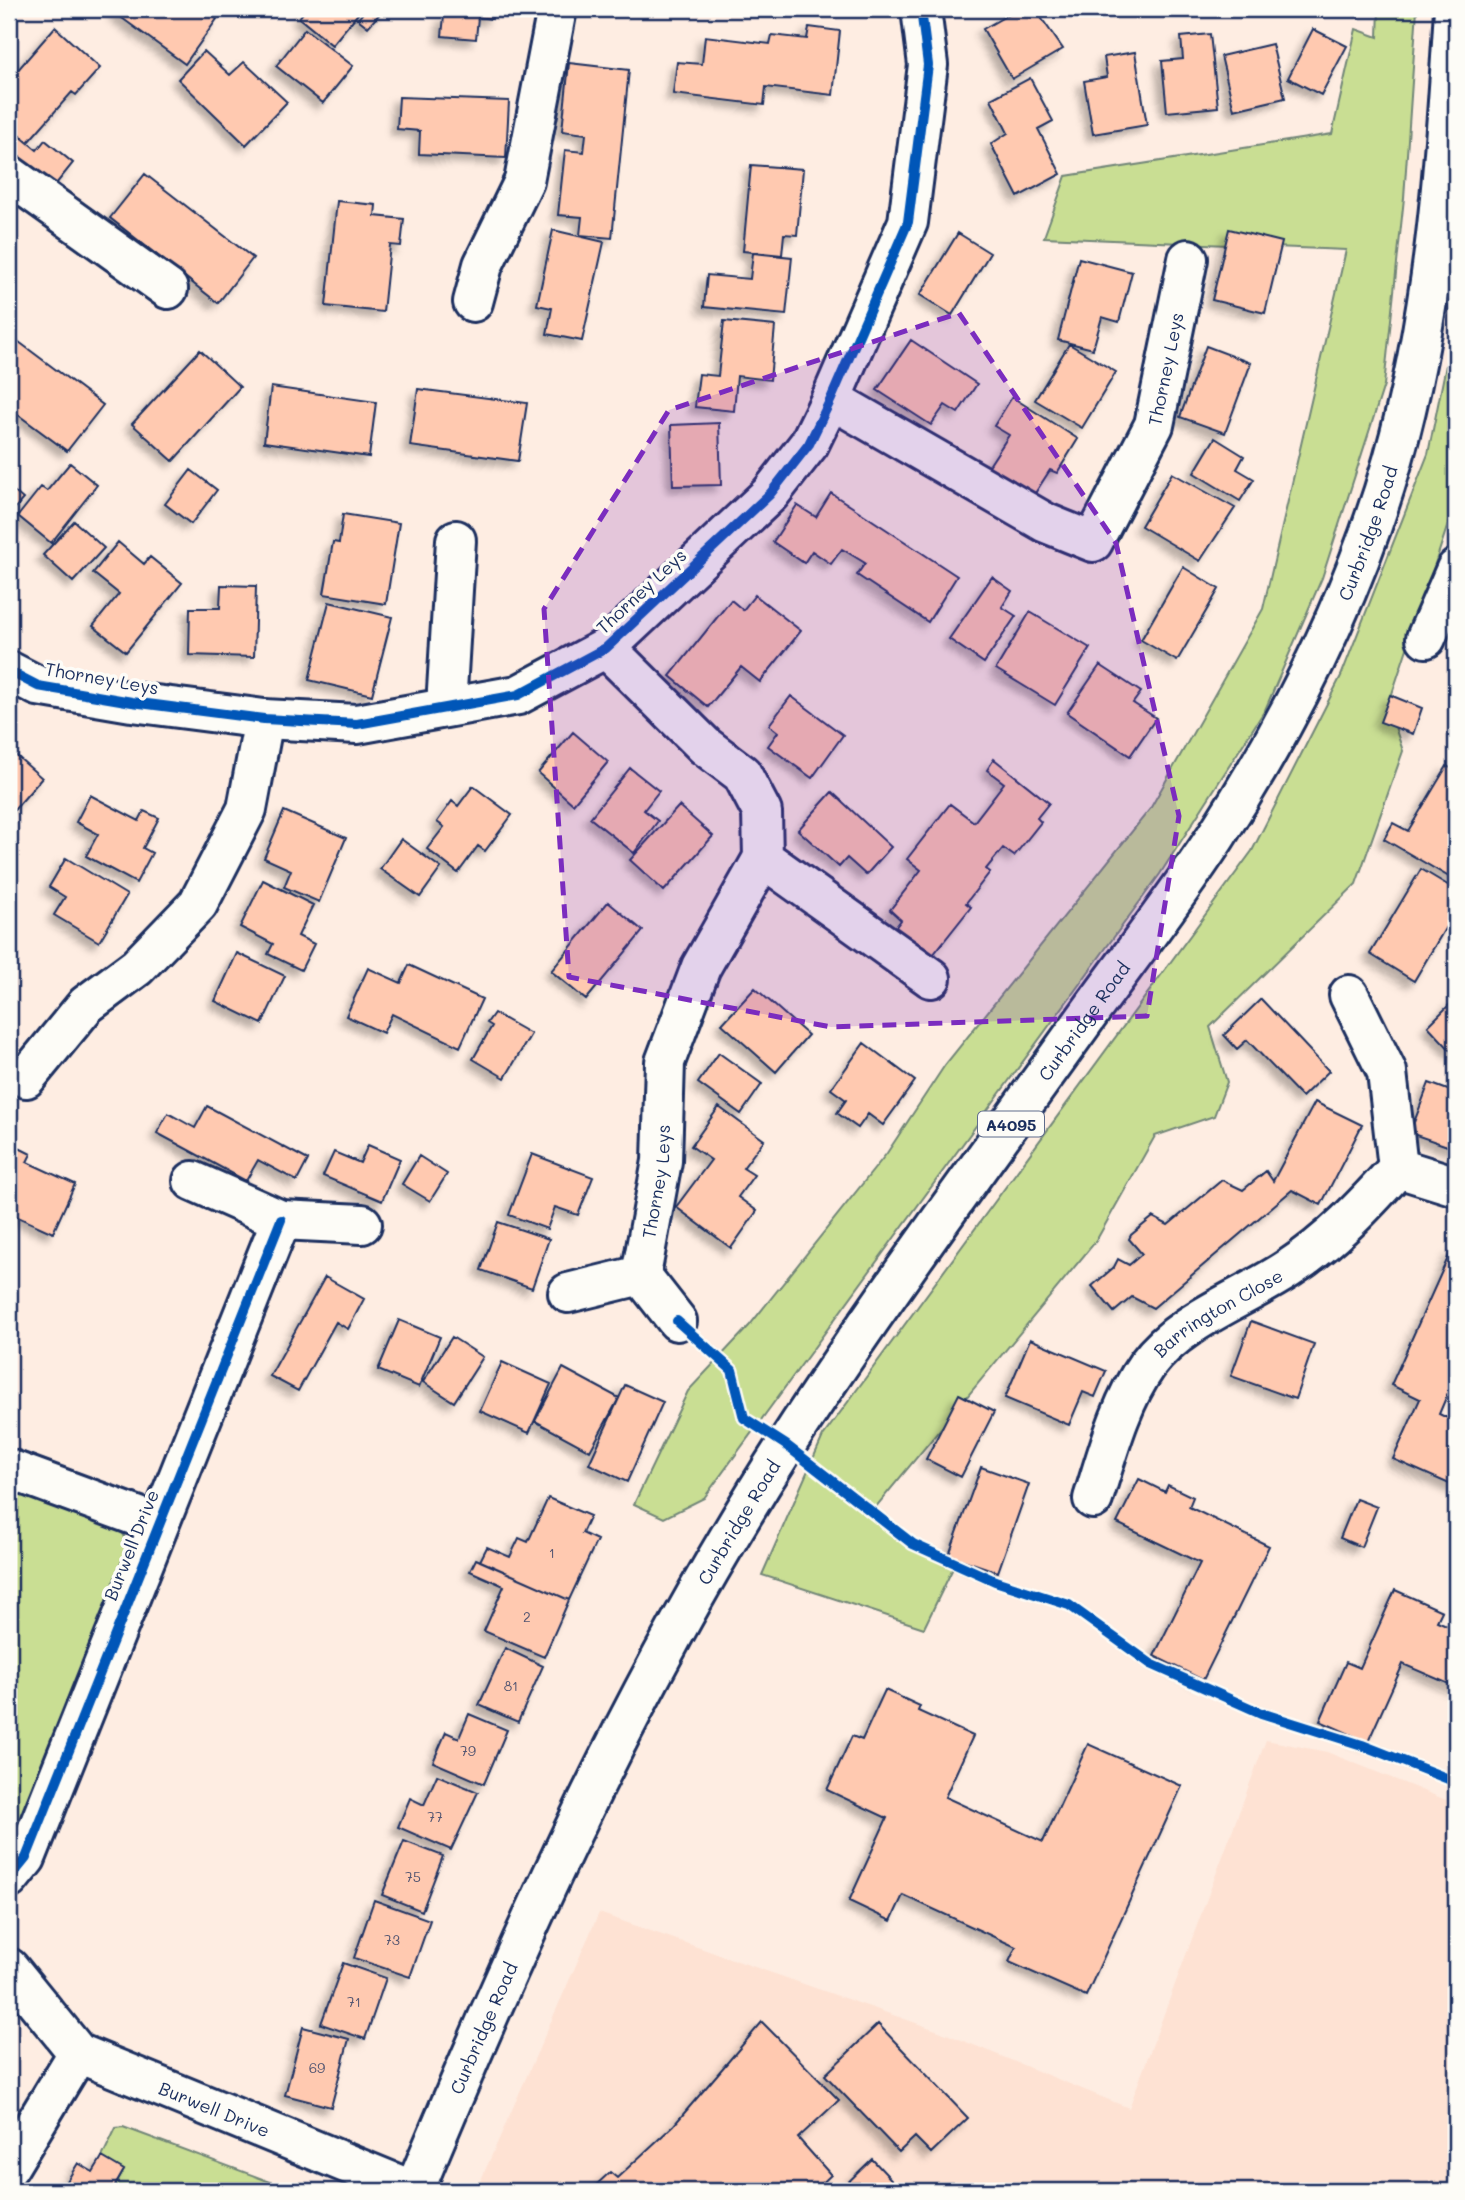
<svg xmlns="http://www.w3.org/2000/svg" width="1465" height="2200" viewBox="0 0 1465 2200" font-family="Mali,sans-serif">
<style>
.built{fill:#fee2d3}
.green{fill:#c9de93;stroke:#728678;stroke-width:2}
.building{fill:#ffc9b0;stroke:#1b2f5e;stroke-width:2;filter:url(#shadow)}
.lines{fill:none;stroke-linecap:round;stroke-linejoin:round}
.minor-casing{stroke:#1b2f5e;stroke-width:44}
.major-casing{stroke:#1b2f5e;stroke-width:44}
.minor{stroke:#fdfcf7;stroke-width:38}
.major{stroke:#fdfcf7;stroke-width:38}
.cycleway-casing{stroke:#fdfcf7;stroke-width:15}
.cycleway{stroke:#0057b8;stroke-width:10}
.marked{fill:#7b2cbf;fill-opacity:0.2;stroke:#7b2cbf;stroke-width:5;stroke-dasharray:14 9;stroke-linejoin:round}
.labels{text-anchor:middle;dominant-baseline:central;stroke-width:7;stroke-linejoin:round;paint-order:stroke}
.number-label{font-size:14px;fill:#545672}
.shield{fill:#fdfcf7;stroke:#5f6c8c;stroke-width:2}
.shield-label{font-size:16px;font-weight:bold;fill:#1b2f5e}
.street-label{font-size:18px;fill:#1b2f5e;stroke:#fdfcf7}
</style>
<defs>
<filter id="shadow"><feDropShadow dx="-6" dy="6" stdDeviation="3.5" flood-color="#0004"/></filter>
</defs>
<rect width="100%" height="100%" fill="#feede2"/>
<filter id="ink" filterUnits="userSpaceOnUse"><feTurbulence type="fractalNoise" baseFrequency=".0143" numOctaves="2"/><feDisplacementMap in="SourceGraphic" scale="14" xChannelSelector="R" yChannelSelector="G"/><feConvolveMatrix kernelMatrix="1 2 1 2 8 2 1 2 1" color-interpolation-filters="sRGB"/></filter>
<g filter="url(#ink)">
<path class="built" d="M1266 1740 1327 1752 1456 1804V2191H476L599 1913 939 2031 1129 2108Z"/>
<path class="green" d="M1379 9H1417L1404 198 1384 385 1322 578 1265 710 1160 874 704 1498 664 1518 634 1504 688 1391 749 1326 887 1153 945 1065 1150 809 1263 609 1346 250 1044 237 1066 176 1332 134 1356 29 1378 37Z
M1456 316V500L1388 706 1403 751 1356 884 1210 1027 1227 1082 1214 1116 1155 1136 1096 1241 874 1509 953 1568 924 1628 762 1575 823 1436 1252 851 1341 676 1428 454Z
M9 1484 107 1520 124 1535 127 1554 18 1838 9 1839Z
M123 2127 276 2184 273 2191H123L115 2186 124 2170 102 2157 116 2128Z"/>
<path class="building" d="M119 9H203L217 19 185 64 115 13Z
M306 9H362L332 45 299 18Z
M366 9H384L368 27 358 19Z
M455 9H493L492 19 478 17 476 39 442 36 444 16 454 17Z
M1018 9H1035L1063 49 1012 79 983 29Z
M55 27 100 68 76 95 72 92 28 142 9 125V80Z
M809 27 840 31 833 95 766 87 764 105 673 94 677 62 702 64 705 36 770 44 772 35 807 39Z
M305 29 353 66 323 103 276 66Z
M1313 29 1347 46 1321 95 1288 78Z
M1210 34 1218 107 1167 112 1162 61 1183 59 1181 37Z
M1272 44 1285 98 1234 110 1221 56Z
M204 51 230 75 244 62 287 102 246 145 178 79Z
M1135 52 1147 125 1093 134 1084 81 1107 77 1104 57Z
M569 63 629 70 612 238 580 235 582 217 558 215 565 150 584 152 586 134 562 131Z
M1030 78 1053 121 1038 129 1061 174 1018 197 991 144 1008 133 991 99Z
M399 97 509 101 506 158 419 154 420 131 397 129Z
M14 131 37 150 45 140 73 163 52 189 9 155V137Z
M751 165 803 169 797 235 784 234 782 255 743 251Z
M145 174 253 258 218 303 110 218Z
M337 201 376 205 375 216 404 219 401 246 390 245 383 312 326 306Z
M1229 229 1282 242 1265 313 1212 300Z
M553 230 604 242 582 341 547 334 552 308 537 305Z
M958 233 990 253 952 315 920 295Z
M753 253 792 257 786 315 704 307 707 275 750 279Z
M1079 258 1132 272 1119 322 1102 317 1093 349 1058 340Z
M724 321 775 326 770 380 737 376 734 411 695 407 699 374 718 376Z
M11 336 103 405 67 451 9 408Z
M911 340 977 384 958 413 945 405 931 425 877 390Z
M1069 344 1116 372 1082 428 1035 400Z
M1206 346 1251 363 1225 433 1180 417Z
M200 350 240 387 173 461 132 424Z
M271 387 376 402 369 457 264 442Z
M418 389 527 403 518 461 410 446Z
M1012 397 1078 439 1057 473 1050 470 1030 501 985 472 1009 435 994 426Z
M719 423 721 485 673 486 671 425Z
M1215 438 1244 456 1237 469 1254 479 1240 501 1194 473Z
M70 463 97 485 51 543 18 516 41 487 47 491Z
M191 470 217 490 191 524 165 504Z
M1172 473 1235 508 1200 561 1141 526Z
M9 487 23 499 9 515Z
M831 493 957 576 928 622 857 575 865 563 842 549 831 564 812 551 804 563 773 542 797 505 816 517Z
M343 514 399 523 386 604 324 594 333 542 339 543Z
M74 521 104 548 73 582 43 555Z
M118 542 144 564 150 557 182 583 126 652 93 626 119 594 93 573Z
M1183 567 1219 589 1177 661 1141 640Z
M992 577 1012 591 1002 607 1016 616 984 663 949 639Z
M221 585 256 586 254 657 189 655 190 608H220Z
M755 595 801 631 760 682 741 667 708 707 670 676 731 600 743 610Z
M329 602 392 617 372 695 309 680Z
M1030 612 1090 648 1055 705 996 669Z
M1100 665 1141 692 1133 703 1156 718 1130 756 1067 713Z
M1390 695 1422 708 1413 734 1380 722Z
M791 696 843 735 812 778 768 746 778 732 769 725Z
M573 732 608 762 573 804 538 773Z
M10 750 42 778 9 816V751Z
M994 759 1049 803 1037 818 1041 822 1014 856 1003 848 986 869 990 872 966 903 971 907 921 970 885 941 901 920 890 910 921 870 907 859 950 804 974 822 1004 783 987 770Z
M1447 766 1456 771V881L1384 839 1393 823 1408 831Z
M630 768 659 791 644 810 658 821 634 853 590 818Z
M473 786 512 815 485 851 478 846 458 873 427 849 444 827 437 822 452 801 458 806Z
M832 792 891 847 866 875 847 858 839 867 798 830Z
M90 795 139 821 144 811 159 818 143 848 152 853 136 883 86 856 98 834 76 822Z
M679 806 713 836 664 891 630 860Z
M284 811 346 838 319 902 284 887 291 870 264 858Z
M401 839 441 868 420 897 380 869Z
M66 858 127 895 99 942 54 915 65 897 49 887Z
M1421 869 1456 890V910L1414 981 1370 954Z
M263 880 313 905 298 936 314 944 301 970 268 954 273 944 240 927Z
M608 902 643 931 586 1000 551 971Z
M237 953 285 976 262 1024 215 1001Z
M409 965 482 999 460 1047 392 1014 383 1033 346 1016 368 968 401 983Z
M755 988 808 1035 776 1072 722 1024Z
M1261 999 1329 1071 1302 1097 1247 1040 1237 1049 1224 1035Z
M1454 1000 1456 1049 1453 1053 1428 1026Z
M494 1013 531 1034 505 1078 473 1059 492 1026 487 1023Z
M864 1043 915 1081 883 1125 868 1114 858 1128 837 1113 846 1100 831 1089Z
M719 1053 762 1084 741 1114 698 1083Z
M1429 1083 1456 1093V1149L1410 1133Z
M1315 1102 1362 1125 1321 1205 1292 1190 1153 1308 1132 1297 1114 1312 1092 1286 1114 1267 1118 1259 1129 1265 1142 1254 1129 1239 1131 1235 1153 1217 1168 1225 1222 1180 1243 1190 1266 1171 1273 1181Z
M207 1106 308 1160 297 1181 258 1160 246 1181 157 1133 168 1113 195 1128Z
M719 1107 764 1140 743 1168 754 1175 738 1197 757 1211 731 1248 676 1207 711 1160 691 1146Z
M9 1143 31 1154 27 1162 75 1184 53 1233 9 1213Z
M368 1145 400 1159 382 1201 323 1176 334 1152 360 1163Z
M532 1154 593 1177 578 1215 555 1207 547 1229 509 1215Z
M419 1156 447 1174 430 1201 402 1184Z
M498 1222 549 1239 532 1288 481 1270Z
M1451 1251 1456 1253V1374L1439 1414 1456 1422V1487L1393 1459 1420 1399 1391 1385Z
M325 1277 364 1299 348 1329 336 1322 298 1391 270 1376Z
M399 1320 440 1337 419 1387 378 1370Z
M1251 1321 1314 1344 1295 1399 1231 1376Z
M452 1337 483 1357 454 1402 423 1382Z
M1030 1339 1106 1371 1095 1397 1083 1392 1069 1425 1005 1398Z
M502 1362 551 1384 529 1433 480 1411Z
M563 1368 619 1398 590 1451 535 1421Z
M625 1385 663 1402 627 1482 589 1464Z
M959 1394 994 1412 961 1477 926 1459Z
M981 1467 1029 1484 998 1572 949 1555Z
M1139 1479 1165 1492 1168 1485 1193 1497 1189 1507 1269 1546 1203 1680 1154 1656 1200 1563 1117 1523Z
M548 1498 590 1516 582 1533 597 1540 569 1600 480 1561 487 1547 510 1557 519 1538 528 1542Z
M1356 1499 1377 1507 1361 1547 1340 1538Z
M476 1559 569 1600 544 1657 484 1631 504 1586 470 1571Z
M1395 1590 1442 1611 1437 1621 1456 1629V1687L1403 1664 1368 1742 1320 1721 1346 1662 1360 1668Z
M505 1648 543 1666 518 1722 479 1705Z
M885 1690 920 1706 918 1711 973 1736 945 1797 1043 1842 1088 1744 1182 1786 1086 1996 1009 1962 1016 1947 903 1895 891 1921 849 1901 887 1818 827 1790 852 1736 862 1740Z
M469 1714 507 1730 484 1784 433 1762 446 1732 459 1738Z
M437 1775 478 1792 451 1850 398 1827 410 1798 424 1805Z
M404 1841 443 1856 422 1911 382 1895Z
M374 1900 430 1920 410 1977 354 1958Z
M343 1963 386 1978 365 2039 321 2024Z
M762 2022 839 2100 798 2138 831 2175 814 2191H599L594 2187 610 2172 617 2178 674 2125Z
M878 2024 968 2118 931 2153 915 2137 899 2152 825 2075Z
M303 2027 349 2039 331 2107 285 2095Z
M102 2157 124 2170 115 2186 123 2191H61L78 2163 93 2172Z
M872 2159 902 2191H839Z"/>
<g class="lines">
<g class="minor-casing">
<g id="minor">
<path d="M9 175 168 289"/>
<path d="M473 302 483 265 524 181 557 9"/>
<path id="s1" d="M831 399 1046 523 1093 542 1154 425 1188 259"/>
<path d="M1426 638 1456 569"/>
<path d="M606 648 705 746 742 774 762 812 763 858 931 978"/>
<path d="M9 671 38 686 132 702 264 719 357 724 518 695 606 648 770 494 809 444 831 399 908 222 928 65 921 9"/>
<path d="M446 707 456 540"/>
<path d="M1349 995 1387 1072 1398 1168"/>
<path d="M26 1078 86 1005 137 967 198 904 247 809 264 719"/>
<path d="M193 1181 281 1220 362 1224"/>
<path d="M641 1275 677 1321"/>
<path id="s2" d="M568 1293 641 1275 662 1161 665 1062 701 967 763 858"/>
<path d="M9 1469 158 1524"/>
<path id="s3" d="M1093 1499C1107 1455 1120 1403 1147 1365 1180 1320 1243 1299 1288 1269 1330 1242 1365 1205 1398 1168L1456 1186"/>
<path d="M9 1879 26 1858 281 1220"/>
<path id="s4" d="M9 1968 78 2053 414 2191"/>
<path d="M9 2167 78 2053"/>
</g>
</g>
<g class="major-casing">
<g id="major">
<path id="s5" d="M414 2191C521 1933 636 1677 788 1442 884 1294 990 1152 1093 1008 1134 952 1177 896 1215 838 1290 722 1355 593 1393 460 1435 312 1445 162 1454 9"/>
</g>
</g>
<use href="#minor" class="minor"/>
<use href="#major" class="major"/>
<g class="cycleway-casing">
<path id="cycleway" d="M9 671 38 686 132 702 264 719 357 724 518 695 606 648 770 494 809 444 831 399 908 222 928 65 921 9
M677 1321 732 1370 744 1418 786 1445 913 1544 995 1581 1069 1605 1151 1664 1261 1713 1362 1745 1456 1782
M9 1879 26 1858 281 1220"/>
</g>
<use href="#cycleway" class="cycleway"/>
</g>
</g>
<path class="marked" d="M959 313 1116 543 1179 816 1147 1016 831 1027 569 977 544 609 669 410Z"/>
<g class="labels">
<g class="number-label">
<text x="552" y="1552">1</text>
<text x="527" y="1616">2</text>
<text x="511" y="1685">81</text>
<text x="468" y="1750">79</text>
<text x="435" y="1816">77</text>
<text x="413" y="1876">75</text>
<text x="392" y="1939">73</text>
<text x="354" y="2001">71</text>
<text x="317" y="2067">69</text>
</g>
<rect class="shield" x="978" y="1111.5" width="66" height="25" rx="5"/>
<g class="shield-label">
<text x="1011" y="1124">A4095</text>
</g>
<g class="street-label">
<text stroke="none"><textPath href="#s1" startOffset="488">Thorney Leys</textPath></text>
<text stroke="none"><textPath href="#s5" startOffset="1920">Curbridge Road</textPath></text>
<text transform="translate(641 591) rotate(-43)">Thorney Leys</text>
<text transform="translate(102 678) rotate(10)">Thorney Leys</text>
<text stroke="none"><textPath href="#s5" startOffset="1353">Curbridge Road</textPath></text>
<text stroke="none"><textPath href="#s2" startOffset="170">Thorney Leys</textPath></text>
<text stroke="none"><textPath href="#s3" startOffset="234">Barrington Close</textPath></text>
<text stroke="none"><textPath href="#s5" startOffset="744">Curbridge Road</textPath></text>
<text transform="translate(131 1545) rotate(-68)">Burwell Drive</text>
<text stroke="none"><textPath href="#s5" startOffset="177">Curbridge Road</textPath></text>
<text stroke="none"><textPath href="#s4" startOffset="257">Burwell Drive</textPath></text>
</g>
</g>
<rect width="1465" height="2200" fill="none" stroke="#fdfcf7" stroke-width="35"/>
<rect x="18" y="18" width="1430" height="2165" fill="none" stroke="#1b2f5e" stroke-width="2.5" filter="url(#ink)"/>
</svg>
